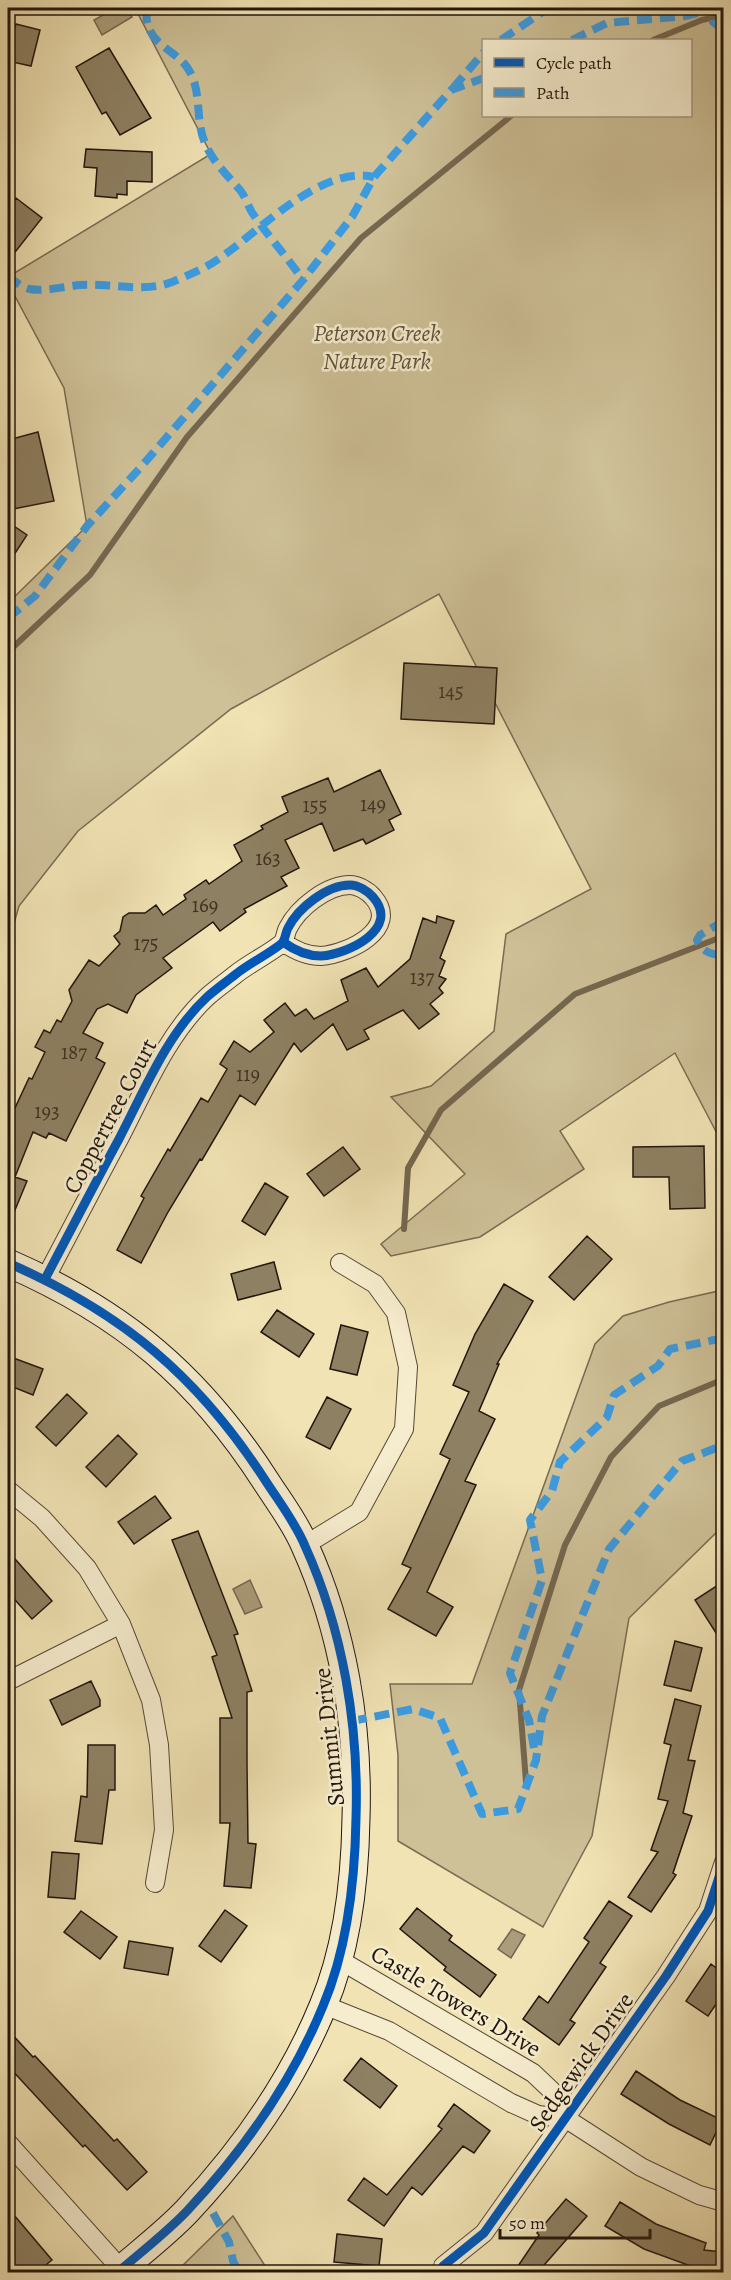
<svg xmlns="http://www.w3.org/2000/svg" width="731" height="2280" viewBox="0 0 731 2280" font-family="Alegreya,serif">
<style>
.green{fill:#cec097;stroke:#786b52;stroke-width:1.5;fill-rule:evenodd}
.water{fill:#ab9d7b;stroke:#74674f;stroke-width:1.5}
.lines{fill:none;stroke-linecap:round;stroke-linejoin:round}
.stream{stroke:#74674f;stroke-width:6}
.building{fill:#8e8163;stroke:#22160c;stroke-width:1.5}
.street-casing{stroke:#564936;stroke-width:20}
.secondary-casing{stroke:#22160c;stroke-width:29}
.street{stroke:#f6edce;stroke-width:18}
.secondary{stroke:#f6edce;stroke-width:27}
.quiet{stroke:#3c9ade;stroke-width:8;stroke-dasharray:15 8;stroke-linecap:butt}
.cycleway-casing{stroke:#f6edce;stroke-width:13}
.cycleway{stroke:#0057b8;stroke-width:9}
.labels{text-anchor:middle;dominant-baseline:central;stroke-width:5;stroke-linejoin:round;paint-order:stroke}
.number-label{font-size:21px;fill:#3d3122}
.park-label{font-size:24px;font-style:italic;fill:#5e523d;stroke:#f6edce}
.street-label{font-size:24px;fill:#22160c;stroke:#f6edce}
</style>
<rect width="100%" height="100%" fill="#f1e3b4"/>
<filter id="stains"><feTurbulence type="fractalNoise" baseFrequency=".00333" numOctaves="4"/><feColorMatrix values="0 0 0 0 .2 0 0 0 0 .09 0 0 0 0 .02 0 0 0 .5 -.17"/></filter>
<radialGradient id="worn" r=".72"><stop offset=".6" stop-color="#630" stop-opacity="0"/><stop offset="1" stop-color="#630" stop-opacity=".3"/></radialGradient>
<path class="green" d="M135 8H723V1145L675 1053 560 1131 584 1169 480 1237 391 1256 381 1244 465 1174 391 1097 431 1086 494 1031 506 934 591 889 439 594 231 709 78 831 19 906 8 944V603L87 526 64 388 8 283V267L13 274 211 154ZM484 40H690V116H484Z
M723 1290V1530L718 1531 629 1618 592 1836 543 1927 398 1841V1755L390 1684H472L595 1344 623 1316 669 1302Z
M233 2216 269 2272H176Z"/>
<path class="water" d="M116 8H126L132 17 102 35 94 20Z
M250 1580 262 1607 245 1614 233 1589Z
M512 1929 525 1935 511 1958 498 1949Z"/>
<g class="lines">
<path class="stream" d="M653 40 702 20 724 15
M8 652 90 575 187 437 361 238 511 116
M404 1229 408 1168 441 1110 575 994 724 936
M526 1782 519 1690 565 1545 611 1457 659 1406 724 1379"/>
</g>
<path class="building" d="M16 24 40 30 31 66 8 61V29L14 31Z
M109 48 151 118 120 135 106 112 102 114 76 67Z
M86 149 152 152V182L127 181V195L117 194V198L95 196 97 168 84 167Z
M16 198 42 218 8 261V209Z
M38 432 54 501 8 510V440Z
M8 522 27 535 8 564Z
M404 663 497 668 494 724 401 719Z
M380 770 401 814 389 820 394 830 366 844 363 839 334 851 322 823 285 840 299 868 281 877 287 886 244 909 246 912 220 931 213 922 163 958 172 968 136 995 127 1013 108 1004 97 1009 83 1033 103 1043 96 1058 105 1063 66 1141 49 1133 46 1138 33 1132 15 1177 27 1181 8 1227V1123L29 1078 32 1079 45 1052 35 1047 44 1030 50 1033 57 1020 61 1022 72 1001 69 990 89 960 99 966 120 944 114 936 120 931 123 917 129 913H145L156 905 163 915 186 899 184 895 206 880 209 884 242 861 234 845 263 829 261 826 288 812 282 797 328 778 334 792Z
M437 916 454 921 440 958 445 961 439 976 446 979 439 988 443 993 430 1004 439 1014 419 1029 403 1010 364 1030 369 1039 347 1050 333 1024 301 1052 294 1043 255 1105 240 1095 202 1160 200 1159 168 1212 141 1263 117 1250 144 1198 141 1196 168 1149 170 1151 201 1098 208 1102 227 1069 220 1064 234 1041 250 1052 274 1032 264 1020 285 1003 295 1016 306 1009 314 1019 348 1001 341 980 366 968 378 987 410 959 423 918 436 923Z
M704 1146 705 1208 670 1209 669 1177H633V1147Z
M343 1147 360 1169 324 1196 307 1174Z
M265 1183 288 1197 265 1235 242 1221Z
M587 1236 612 1259 574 1300 549 1277Z
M274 1262 281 1289 238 1300 231 1274Z
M504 1284 533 1301 497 1364H499L479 1411 495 1419 465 1481 476 1485 427 1592 453 1607 436 1636 388 1609 411 1568 402 1564 450 1459 440 1454 469 1392 453 1385 475 1334Z
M277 1310 314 1334 299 1357 261 1332Z
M341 1325 368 1332 357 1375 330 1369Z
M8 1356 43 1369 33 1395 8 1385Z
M67 1394 87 1413 56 1446 36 1427Z
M327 1397 351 1409 330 1449 306 1437Z
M118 1435 137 1454 106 1487 86 1467Z
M155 1496 171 1518 134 1544 118 1522Z
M198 1531 238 1634 234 1635 252 1691 247 1692V1763L248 1843 256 1844 251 1888 224 1886 230 1823H220V1718H232L212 1657 217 1655 172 1540Z
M8 1551 52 1601 32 1619 8 1592Z
M718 1585 723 1594V1644L695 1600Z
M675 1641 702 1648 691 1691 664 1685Z
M91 1681 100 1700V1706L62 1725 50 1700Z
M675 1699 701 1706 688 1760 695 1761 683 1813 692 1816 673 1873 676 1875 651 1912 628 1897 658 1852 651 1850 668 1801 658 1799 671 1745 664 1743Z
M88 1745H115V1790H109L102 1844 75 1841 81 1796 87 1797Z
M52 1852 79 1854 75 1899 48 1897Z
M609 1901 632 1916 600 1963 606 1967 570 2020 575 2023 559 2045 523 2019 539 1996 548 2003 589 1942 584 1938Z
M417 1908 452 1936 449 1940 496 1975 480 1997 444 1970 446 1967 400 1929Z
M225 1910 247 1926 221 1962 199 1946Z
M81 1911 117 1937 100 1959 64 1932Z
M129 1941 173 1948 168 1975 124 1968Z
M711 1964 723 1973V1994L708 2016 686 2001Z
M8 2030 33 2057 35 2056 114 2141 117 2139 147 2172 127 2190 85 2145 83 2147 8 2066Z
M361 2058 397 2086 380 2108 344 2080Z
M636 2071 680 2100 722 2120 710 2145 669 2124 621 2094Z
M454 2104 490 2131 474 2153 463 2146 422 2195 412 2187 384 2226 348 2200 364 2178 387 2195 442 2129 438 2126Z
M566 2199 587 2216 538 2272H514L539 2235 537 2233Z
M620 2202 656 2224 706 2243 704 2250 723 2252V2272H707L644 2249 605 2226Z
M8 2208 52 2260 37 2272H8Z
M337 2234 382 2239 379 2266 334 2262Z"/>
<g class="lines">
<g class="street-casing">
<path id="street" d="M45 1279C70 1232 94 1185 119 1139 144 1091 167 1034 207 997 216 989 226 982 236 974 250 963 267 955 281 944 286 940 285 933 288 928 298 908 327 885 350 885 358 885 368 891 373 897 401 929 348 954 321 956 306 956 294 950 283 942
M8 1490 42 1518 87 1568 121 1624 151 1700 159 1745 164 1830 155 1883
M305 1545 359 1512 404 1429 408 1367 396 1313 375 1284 340 1263
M8 1681 121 1624
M338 1959 533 2073 551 2090 565 2118
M324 2005 389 2031 511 2103 538 2115 565 2118 641 2167 699 2195 724 2202
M8 2143 121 2269
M443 2266 484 2233 666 1976 708 1911 724 1862"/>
</g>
<g class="secondary-casing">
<path id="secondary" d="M8 1263C123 1313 199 1377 267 1483 280 1503 296 1524 305 1546 343 1630 359 1726 356 1818 355 1881 348 1947 323 2006 292 2082 243 2151 187 2211 166 2233 141 2252 118 2272"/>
</g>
<use href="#street" class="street"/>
<use href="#secondary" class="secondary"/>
<path class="quiet" d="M147 8C142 46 178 48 190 72 202 94 195 120 205 143 212 161 228 176 240 190 246 197 248 207 253 214 269 237 287 257 303 280
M724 9 711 10 713 22 724 31
M501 40 541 13 545 8
M572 40 607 23 685 16 711 10
M453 88 484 52
M8 275C12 280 23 288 30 289 44 292 66 286 81 285 109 283 144 293 172 282 186 276 204 269 217 260 259 232 320 165 374 177
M8 618 35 596 87 526 140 468 303 280 352 217 374 177 451 90 484 78
M724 921 700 935 697 940C702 952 712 955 724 955
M352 1721 413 1709 440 1718 482 1814 518 1809 536 1760 542 1716 609 1549 682 1461 724 1445
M534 1748 529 1720 510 1673 542 1580 530 1520 552 1491 560 1462 607 1417 614 1395 658 1366 670 1349 724 1338
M213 2213 229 2242 233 2261 239 2272"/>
<g class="cycleway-casing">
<path id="cycleway" d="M8 1263C123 1313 199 1377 267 1483 280 1503 296 1524 305 1546 343 1630 359 1726 356 1818 355 1881 348 1947 323 2006 292 2082 243 2151 187 2211 166 2233 141 2252 118 2272
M45 1279C70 1232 94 1185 119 1139 144 1091 167 1034 207 997 216 989 226 982 236 974 250 963 267 955 281 944 286 940 285 933 288 928 298 908 327 885 350 885 358 885 368 891 373 897 401 929 348 954 321 956 306 956 294 950 283 942
M443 2266 484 2233 666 1976 708 1911 724 1862"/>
</g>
<use href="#cycleway" class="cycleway"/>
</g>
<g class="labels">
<g class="number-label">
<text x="451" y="691">145</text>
<text x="373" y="804">149</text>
<text x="315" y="805">155</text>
<text x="268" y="858">163</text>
<text x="205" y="905">169</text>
<text x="146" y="943">175</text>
<text x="422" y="977">137</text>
<text x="74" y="1052">187</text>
<text x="248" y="1074">119</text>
<text x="47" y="1111">193</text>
</g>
<g class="park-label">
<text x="377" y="333">Peterson Creek<tspan x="377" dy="28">Nature Park</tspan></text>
</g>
<g class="street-label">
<text transform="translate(110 1116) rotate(-62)">Coppertree Court</text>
<text transform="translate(329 1737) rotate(-96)">Summit Drive</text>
<text transform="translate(456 2001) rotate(31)">Castle Towers Drive</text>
<text transform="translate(581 2062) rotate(-55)">Sedgewick Drive</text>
</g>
</g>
<rect width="731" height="2280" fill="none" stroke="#f1e3b4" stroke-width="30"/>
<rect x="9" y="9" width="713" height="2262" fill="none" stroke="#22160c" stroke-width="3"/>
<rect x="15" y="15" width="701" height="2250" fill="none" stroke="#22160c" stroke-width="1.5"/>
<rect x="482" y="39" width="210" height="78" fill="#f6edce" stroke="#a19780" stroke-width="1.5"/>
<rect x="494" y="58" width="30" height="9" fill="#0057b8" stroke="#a19780" stroke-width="1.5"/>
<text x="536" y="69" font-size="18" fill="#22160c">Cycle path</text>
<rect x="494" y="88" width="30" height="9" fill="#3c9ade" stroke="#a19780" stroke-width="1.5"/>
<text x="536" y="99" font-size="18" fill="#22160c">Path</text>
<path d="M500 2229v9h150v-9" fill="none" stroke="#22160c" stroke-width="3"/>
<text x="509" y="2229" font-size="18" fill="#22160c" stroke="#f6edce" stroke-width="4.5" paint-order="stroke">50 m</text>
<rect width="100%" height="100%" filter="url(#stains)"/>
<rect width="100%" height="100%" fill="url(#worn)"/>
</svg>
